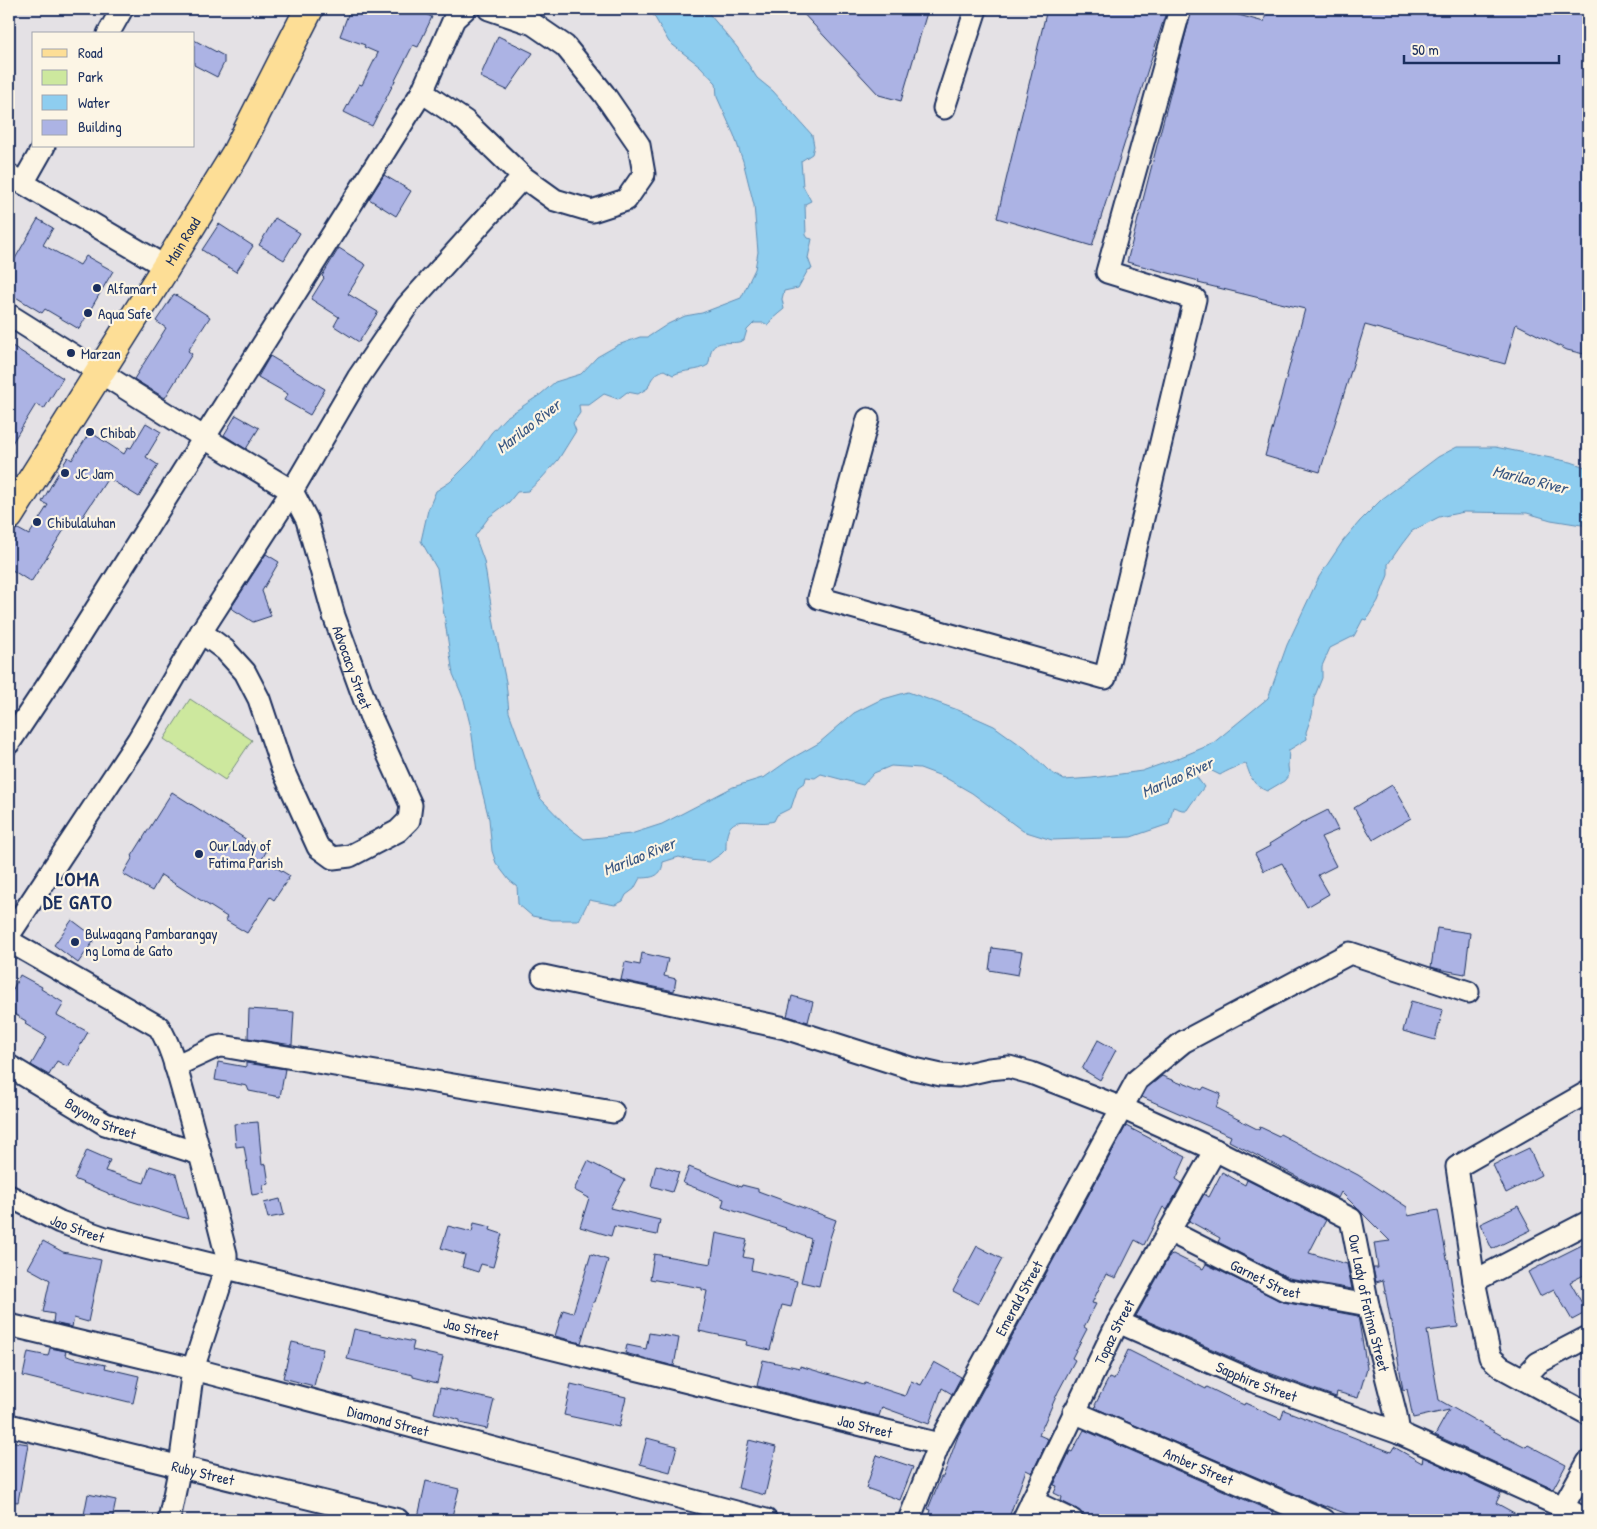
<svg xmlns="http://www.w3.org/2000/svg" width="1597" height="1529" viewBox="0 0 1597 1529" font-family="'Patrick Hand',sans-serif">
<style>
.green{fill:#cde89e;stroke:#748c7e}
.water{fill:#8ecdef;stroke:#608eb5}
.building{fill:#acb3e4;stroke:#1b2f5e}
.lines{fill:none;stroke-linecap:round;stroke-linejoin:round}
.minor-casing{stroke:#1b2f5e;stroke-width:25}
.major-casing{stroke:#1b2f5e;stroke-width:31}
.minor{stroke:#fcf5e5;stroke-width:21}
.major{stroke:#fdde96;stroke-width:28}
.poi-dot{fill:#1b2f5e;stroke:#fcf5e5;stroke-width:2}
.labels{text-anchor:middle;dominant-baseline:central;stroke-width:4.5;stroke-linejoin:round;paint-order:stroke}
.street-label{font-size:15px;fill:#1b2f5e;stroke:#fcf5e5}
.poi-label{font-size:15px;fill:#1b2f5e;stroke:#fcf5e5;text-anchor:start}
.water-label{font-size:16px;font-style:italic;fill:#385682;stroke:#fcf5e5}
.district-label{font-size:20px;font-weight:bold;letter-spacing:1px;fill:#1b2f5e;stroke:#fcf5e5}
</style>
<rect width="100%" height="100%" fill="#e4e1e5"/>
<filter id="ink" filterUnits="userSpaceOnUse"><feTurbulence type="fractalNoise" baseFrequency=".02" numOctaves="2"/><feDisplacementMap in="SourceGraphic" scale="10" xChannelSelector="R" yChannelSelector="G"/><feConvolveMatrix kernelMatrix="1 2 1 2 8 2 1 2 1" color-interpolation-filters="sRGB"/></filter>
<g filter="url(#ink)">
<path class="green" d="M190 699 252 740 225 780 164 739Z"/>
<path class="water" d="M650 9H705L737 47 757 78 773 91 812 135 814 146 812 154 801 161 803 186 811 201 805 204 806 235 808 238 812 239 808 258 812 269 808 270 798 288 784 291 782 299 784 309 772 319 768 325 764 323H754L747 330 744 340C734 346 719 338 712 349 710 352 710 361 708 365 697 372 685 369 673 375L664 370C654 374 651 378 648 388L638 394 627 392 618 399 604 394 589 405H579L580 413 573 423 576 431 558 460 541 479 528 491 517 492 509 502 489 517 475 536 484 561 495 630 506 682 509 712 540 798 567 826 584 839 631 834 662 824 733 787 765 777 789 760 819 743 854 713 880 700 908 692 958 710 994 726 1026 749 1049 771 1064 780 1092 778 1142 771 1176 759 1212 744 1268 698 1287 645 1319 577 1343 541 1360 521 1382 499 1438 457 1457 447H1495L1571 462 1588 468V526L1551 520 1527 513 1464 512 1439 517 1412 531 1402 544 1388 564V575L1378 601 1366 620 1363 619 1354 636 1330 648 1322 666V678L1314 698 1312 715 1306 732 1307 739 1289 750 1288 766 1289 775 1284 781 1267 791C1252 785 1251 777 1246 764 1240 765 1226 771 1220 775L1208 769 1198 772 1196 776 1204 787C1198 795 1192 802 1187 810H1182L1173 807 1169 824 1131 837 1052 840 1023 831 972 793 944 777 920 768 891 766 874 773 863 785 821 774 815 778 806 777 805 782 798 787 791 808 777 815 774 821C751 828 725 806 726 849L721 854 709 862 690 860 679 857 663 862C662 876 653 878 640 878L634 889 626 895 623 901 615 905 589 900 579 920H552L532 916 518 904 517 886 509 880 496 863 492 851 489 819 477 771 471 728 464 700 453 674 437 569 421 541 428 510 436 491 450 482 473 459 491 433 505 418 541 394 555 382 581 374 597 357 618 345 640 337H648L668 324 685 316 702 313 741 298 755 269 758 252 754 205 743 161 734 135 717 97 716 83 700 66 669 42Z"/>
<path class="building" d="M350 9H414L432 17 418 47 413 45 372 126 344 112 359 84 362 85 378 53 364 47 365 45 340 36Z
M799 9H928L901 101 879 95Z
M1047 9H1167L1092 246 997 218Z
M1192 9H1217L1264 22 1267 9H1588V355L1567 350 1516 324 1505 364 1365 325 1320 472 1265 456 1305 309 1198 283 1199 281 1127 262Z
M498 36 533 53 507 90 480 77Z
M194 40 224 56V63L217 77 194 65Z
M384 175 411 191 396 216 369 199Z
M275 218 300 233 284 260 259 245Z
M38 219 53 228 43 245 80 265 86 256 113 271 79 329 45 309 42 313 9 293V269Z
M219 224 253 246 236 272 202 250Z
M339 248 366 265 348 294 378 312 359 342 334 326 339 317 311 299 324 278 322 276Z
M174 294 210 317 188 351 192 354 165 398 134 379 166 328 156 321Z
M9 344 63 378 44 409 36 404 9 448Z
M270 356 325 389 310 415 284 400 288 394 258 377Z
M236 415 259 428 246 449 224 435Z
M146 423 161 432 146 457 158 465 139 497 108 478 76 527 69 522 31 582 9 568V538L13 531 18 529 29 535 48 505 42 502 54 480 68 457 72 460 90 432 124 454 128 447 131 448Z
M266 554 279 562 262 591 271 616 253 622 231 608Z
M1392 785 1411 818 1373 840 1354 808Z
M172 792 266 852 262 859 290 876 274 900 270 897 247 933 225 920 227 917 161 875 152 891 123 874 133 857 132 856Z
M1328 810 1338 830 1321 837 1336 866 1318 875 1329 894 1307 907 1282 863 1264 871 1255 854 1270 846 1269 844 1300 825V824Z
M72 920 96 938 78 963 54 945Z
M1437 928 1470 933 1465 974 1443 970 1431 967Z
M992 948 1022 952 1018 975 989 970Z
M642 953 668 959 664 976 676 979 674 991 621 980 625 962 640 965Z
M20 975 42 987 41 989 64 1003 57 1015 88 1032 68 1067 57 1061 49 1075 31 1065 47 1037 25 1024 26 1021 9 1011V997Z
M792 996 813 1002 808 1022 787 1016Z
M1411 1001 1443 1010 1435 1040 1403 1031Z
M249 1009 294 1012 292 1045 248 1038Z
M1098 1040 1116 1050 1100 1080 1082 1069Z
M218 1062 246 1067V1063L285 1069 280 1097 249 1091 247 1086 215 1080Z
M1162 1076 1182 1084 1183 1082 1202 1090 1204 1087 1221 1094 1216 1108 1259 1130 1260 1127 1279 1136 1280 1134 1358 1175 1407 1207 1408 1216 1438 1210 1447 1259H1448L1458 1327 1427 1331 1439 1400 1506 1438V1437L1526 1447 1528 1445 1566 1465 1553 1489 1435 1435 1449 1410 1413 1418 1407 1389 1403 1390 1393 1328H1392L1383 1280 1376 1282 1373 1268H1378L1374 1243 1390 1241 1341 1192 1338 1198 1229 1141 1231 1136 1142 1097 1147 1088Z
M258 1122 262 1165 266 1164 269 1184 263 1185 264 1193 252 1195 244 1146 236 1147 234 1124Z
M1126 1126 1186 1157 1176 1179 1182 1183 1167 1210 1163 1207 1144 1245 1135 1240 1116 1278 1106 1274 1092 1303 1096 1304 1084 1327 1087 1329 1072 1358 1075 1360 1058 1392 1039 1435 1048 1439 1032 1473 1026 1470 1008 1520H928L931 1510 928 1509 941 1477H943L958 1436Z
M1529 1148 1541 1175 1506 1193 1493 1165Z
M87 1150 110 1160 105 1171 144 1183 150 1166 176 1174 188 1219 108 1194V1193L74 1179Z
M588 1161 625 1180 610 1208 660 1220 657 1235 614 1226 611 1236 580 1227 589 1198 574 1190Z
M656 1165 679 1172 672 1192 651 1186Z
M689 1167 741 1187 742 1185 758 1189V1191L836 1220 830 1238 819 1286 801 1282 811 1239 785 1229 786 1228 722 1207 724 1199 683 1183Z
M1222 1172 1245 1185 1247 1180 1326 1220 1309 1253 1347 1264 1352 1289 1289 1278 1218 1242 1220 1238 1189 1221 1204 1194 1209 1197Z
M280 1199 284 1215 268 1218 264 1203Z
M1518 1206 1531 1230 1492 1249 1480 1224Z
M474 1223 491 1227 490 1230 502 1234 493 1267 481 1264 478 1272 462 1267 465 1255 441 1248 448 1226 472 1232Z
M716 1233 747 1240 743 1257 753 1259 751 1270 797 1281 791 1307 782 1305 770 1350 746 1345 747 1341 699 1331 707 1291 702 1290V1288L650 1279 654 1254 711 1264Z
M43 1241 63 1252 101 1260 88 1322 74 1318 72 1327 53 1323 54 1314 43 1312 50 1280 28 1268Z
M1588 1242V1273L1570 1282 1587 1312 1572 1320 1554 1289 1540 1296 1528 1272Z
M977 1246 1002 1259 978 1304 953 1291Z
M591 1254 608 1260 595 1302H593L581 1343 555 1336 563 1310 573 1313Z
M1173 1254 1203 1269 1206 1264 1283 1302 1358 1316 1367 1368 1358 1398 1337 1392 1336 1397 1258 1369 1136 1316 1170 1255Z
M354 1329 414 1342 412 1350 443 1357 437 1383 413 1377V1375L347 1359Z
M649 1333 679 1338 674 1366 625 1353 627 1345 646 1349Z
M292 1342 323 1349 314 1386 283 1378Z
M50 1348 66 1351 65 1355 72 1358 106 1365 105 1368 139 1376 133 1403 23 1376 28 1352 48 1356Z
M1128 1350 1206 1389 1207 1387 1244 1405 1245 1403 1281 1419 1284 1410 1391 1452 1394 1447 1422 1463 1423 1457 1501 1493 1496 1503 1527 1520H1363L1326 1506V1507L1095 1408 1096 1406 1095 1405 1109 1378 1114 1380Z
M763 1360 800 1368V1366L864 1385 865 1383 905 1396 911 1381 921 1385 934 1362 961 1377 952 1394 942 1388 929 1424 882 1407 879 1416 757 1386Z
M571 1384 626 1397 619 1427 564 1415Z
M440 1388 494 1400 487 1429 460 1423V1420L434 1413Z
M1084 1430 1273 1512 1270 1520H1095L1084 1516 1077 1509 1061 1501 1062 1497 1054 1493 1057 1486 1054 1485 1070 1451 1072 1452Z
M647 1438 677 1446 670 1472 640 1464Z
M749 1440 776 1447 765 1495 738 1488Z
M9 1441 28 1444 18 1502 9 1501Z
M877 1455 913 1467 900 1500 866 1488Z
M426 1481 459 1489 451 1520H430L418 1517Z
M88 1494 116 1500 112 1520H83Z"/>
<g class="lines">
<g class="minor-casing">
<g id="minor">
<path d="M108 34 122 9"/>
<path d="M422 92 465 121 523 177 555 200 592 211 626 200 644 174 639 145 604 94 565 46 533 24 489 9"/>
<path d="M944 108 976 9"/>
<path d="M9 175 166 267"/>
<path d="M23 183 44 146"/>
<path id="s1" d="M9 315 203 437 292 491 307 520 334 616 370 715 411 805 409 820 398 831 350 856 333 858 318 847 282 768 259 699 245 672 225 650 201 632"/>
<path d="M868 419 819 598 1105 678 1195 299 1107 272 1180 9"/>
<path d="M9 743 59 668 422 92 454 19 465 9"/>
<path d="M9 935 138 740 201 632 292 491 358 378 407 306 523 177"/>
<path d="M9 941 159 1027C172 1048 178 1075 185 1099 199 1150 213 1202 226 1254V1267L193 1369 180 1466 169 1520"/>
<path id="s2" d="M543 976 785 1028 910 1068 941 1075 958 1076 989 1069 1009 1067 1031 1073 1122 1108 1215 1150 1351 1219 1368 1305 1396 1415 1399 1433"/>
<path id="s3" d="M9 1066 105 1124 200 1154"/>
<path d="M175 1066 216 1047 222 1046 613 1112"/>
<path d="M1588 1092 1457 1167 1474 1281 1490 1357 1501 1367 1588 1414"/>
<path id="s4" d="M9 1196 60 1222 105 1238 939 1444"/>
<path id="s5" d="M1169 1231 1285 1290 1368 1305"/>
<path d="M1474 1281 1588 1222"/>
<path id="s6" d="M1118 1322 1253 1381 1399 1433 1563 1507 1586 1520"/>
<path id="s7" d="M9 1325 193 1369 766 1520"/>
<path d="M1523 1379 1538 1363 1588 1337"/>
<path id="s8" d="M1074 1412 1324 1520"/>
<path id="s9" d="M9 1425 398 1520"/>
<path d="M1032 1501 1072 1520"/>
<path d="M1563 1507 1588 1462"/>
<path id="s10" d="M909 1520 939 1444 1137 1080 1183 1042 1350 953 1468 992"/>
<path id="s11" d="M1023 1520 1118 1322 1215 1150"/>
</g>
</g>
<g class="major-casing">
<g id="major">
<path id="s12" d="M9 516 166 267 236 153 309 9"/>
</g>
</g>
<use href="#minor" class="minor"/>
<use href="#major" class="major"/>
</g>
</g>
<g class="poi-dot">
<circle cx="97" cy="288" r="5"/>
<circle cx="88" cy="313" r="5"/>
<circle cx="71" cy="353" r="5"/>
<circle cx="90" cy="432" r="5"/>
<circle cx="65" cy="473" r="5"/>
<circle cx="37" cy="522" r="5"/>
<circle cx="199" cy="854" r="5"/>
<circle cx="75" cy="942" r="5"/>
</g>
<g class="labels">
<g class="street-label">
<text stroke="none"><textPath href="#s12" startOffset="325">Main Road</textPath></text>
<text stroke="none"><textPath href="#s1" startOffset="520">Advocacy Street</textPath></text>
<text stroke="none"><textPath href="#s3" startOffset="106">Bayona Street</textPath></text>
<text stroke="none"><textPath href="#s4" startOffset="76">Jao Street</textPath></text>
<text stroke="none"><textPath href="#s5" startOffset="108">Garnet Street</textPath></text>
<text stroke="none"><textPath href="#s10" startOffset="248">Emerald Street</textPath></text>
<text stroke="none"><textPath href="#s2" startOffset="940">Our Lady of Fatima Street</textPath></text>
<text stroke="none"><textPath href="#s4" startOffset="482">Jao Street</textPath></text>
<text stroke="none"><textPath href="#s11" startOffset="209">Topaz Street</textPath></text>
<text stroke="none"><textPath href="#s6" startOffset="151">Sapphire Street</textPath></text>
<text stroke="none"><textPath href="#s7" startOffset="391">Diamond Street</textPath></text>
<text stroke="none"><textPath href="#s4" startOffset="888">Jao Street</textPath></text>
<text stroke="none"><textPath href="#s8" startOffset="136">Amber Street</textPath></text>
<text stroke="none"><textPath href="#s9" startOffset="200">Ruby Street</textPath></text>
</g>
<g class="poi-label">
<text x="107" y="288">Alfamart</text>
<text x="98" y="313">Aqua Safe</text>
<text x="81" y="353">Marzan</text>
<text x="100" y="432">Chibab</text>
<text x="75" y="473">JC Jam</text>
<text x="47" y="522">Chibulaluhan</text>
<text x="209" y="845">Our Lady of<tspan x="209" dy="17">Fatima Parish</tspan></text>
<text x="85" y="933">Bulwagang Pambarangay<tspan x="85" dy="17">ng Loma de Gato</tspan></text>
</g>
<g class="water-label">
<text transform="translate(528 426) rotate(-38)">Marilao River</text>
<text transform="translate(1530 479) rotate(14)">Marilao River</text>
<text transform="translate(1177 777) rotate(-24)">Marilao River</text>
<text transform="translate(639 856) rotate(-22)">Marilao River</text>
</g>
<g class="district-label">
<text x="78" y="878">LOMA<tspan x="78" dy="23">DE GATO</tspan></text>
</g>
</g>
<rect width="1597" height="1529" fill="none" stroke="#fcf5e5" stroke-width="30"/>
<rect x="15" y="15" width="1567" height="1499" fill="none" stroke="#1b2f5e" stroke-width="2" filter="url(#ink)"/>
<rect x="32" y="32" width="162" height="115" fill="#fcf5e5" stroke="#a2a6af"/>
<rect x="42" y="49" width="25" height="8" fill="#fdde96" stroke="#a2a6af"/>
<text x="78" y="58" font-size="15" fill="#1b2f5e">Road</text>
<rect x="42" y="70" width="25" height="15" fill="#cde89e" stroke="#a2a6af"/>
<text x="78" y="82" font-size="15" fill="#1b2f5e">Park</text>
<rect x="42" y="95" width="25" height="15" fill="#8ecdef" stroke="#a2a6af"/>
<text x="78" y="108" font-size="15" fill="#1b2f5e">Water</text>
<rect x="42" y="120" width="25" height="15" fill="#acb3e4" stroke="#a2a6af"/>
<text x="78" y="132" font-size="15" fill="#1b2f5e">Building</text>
<path d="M1404 55v8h155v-8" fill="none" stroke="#1b2f5e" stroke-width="2.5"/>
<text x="1412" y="55" font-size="15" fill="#1b2f5e" stroke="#fcf5e5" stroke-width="4" paint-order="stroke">50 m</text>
</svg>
